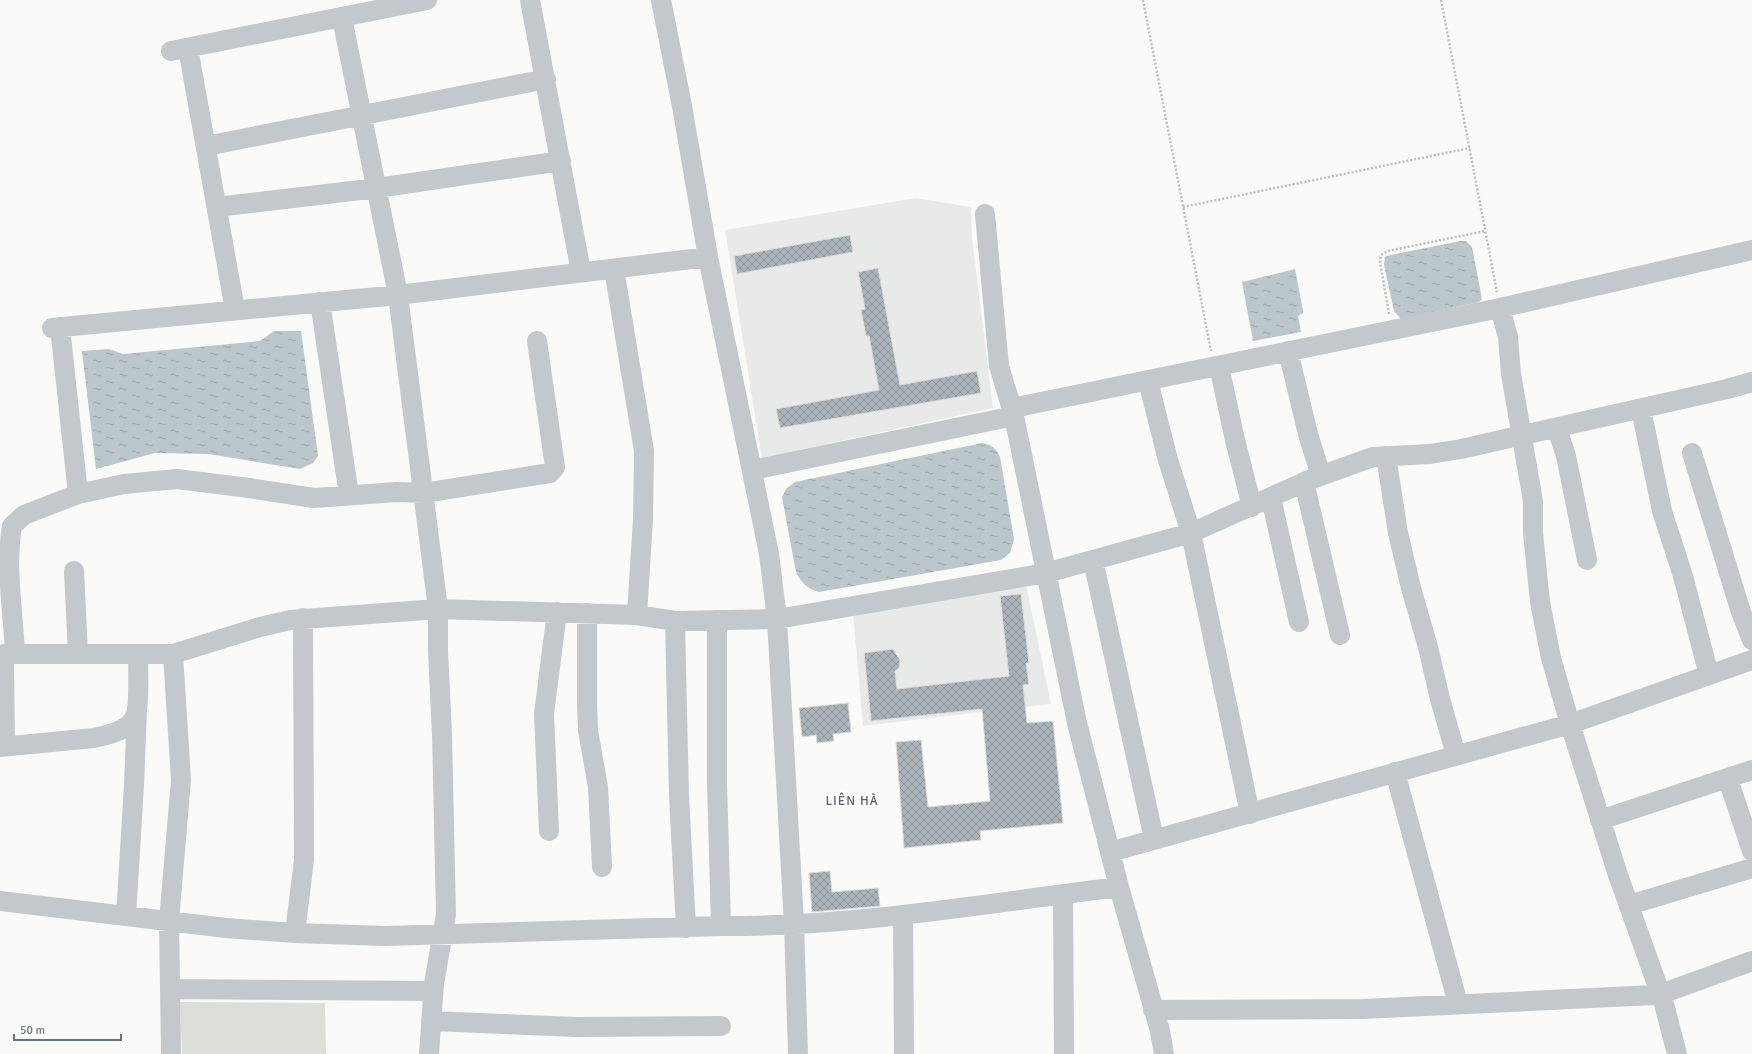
<svg xmlns="http://www.w3.org/2000/svg" width="1752" height="1054" viewBox="0 0 1752 1054" font-family="Signika,sans-serif">
<style>
.built{fill:#e8e9e9}
.green{fill:#dadfd7}
.water{fill:url(#water-ripples)}
.building{fill:url(#building-cross-hatch);stroke:#dcdcda}
.lines{fill:none;stroke-linecap:round;stroke-linejoin:round}
.path{stroke:#bbbfc2;stroke-width:2.5;stroke-dasharray:2 2;stroke-linecap:butt}
.minor{stroke:#c3c8cc;stroke-width:20}
.labels{text-anchor:middle;dominant-baseline:central;stroke-width:4;stroke-linejoin:round;paint-order:stroke}
.quarter-label{font-size:13px;letter-spacing:1px;fill:#57646e;stroke:#fff}
</style>
<defs>
<pattern id="water-ripples" width="26" height="14" patternUnits="userSpaceOnUse"><rect width="26" height="14" fill="#bbc7cb"/><path d="M2 4q2-2 4 0t4 0M15 11q2-2 4 0t4 0" fill="none" stroke="#9ca6aa"/></pattern>
<pattern id="building-cross-hatch" width="8" height="8" patternUnits="userSpaceOnUse"><rect width="8" height="8" fill="#aab3b9"/><path d="M0 0l8 8M0 8l8-8" fill="none" stroke="#8e969c"/></pattern>
</defs>
<rect width="100%" height="100%" fill="#fafaf8"/>
<path class="built" d="M916 198 971 207 972 238 993 408 762 458 725 230Z
M1026 585 1051 704 863 726 853 613Z"/>
<path class="green" d="M180 1002 325 1003 326 1054H182Z"/>
<path class="water" d="M1461 241H1466L1472 247 1482 299 1479 302 1401 319 1394 311 1384 265 1385 257 1390 255Z
M1295 269 1303 311V313L1298 316 1301 332 1253 341 1242 282Z
M274 331H301L318 456 313 463 300 469 209 454 155 453 96 469 82 351 109 349 123 354 260 341Z
M982 443C992 445 996 448 1000 457L1014 539 1010 553 1001 560 819 592C807 588 802 584 796 572L782 497 786 489 795 482Z"/>
<path class="building" d="M850 235 853 252 737 274 734 256Z
M878 268 900 385 977 371 981 393 780 428 776 409 879 390 869 336H866L861 310 865 309 858 272Z
M1021 594 1029 663H1026L1029 684 1023 685 1027 723 1053 721 1063 823 980 831 981 840 904 848 896 742 921 740 928 807 990 801 982 709 871 721 864 653 893 649 900 660 899 668 895 671 897 689 1009 676 1000 596Z
M848 703 851 732 833 734 834 741 817 743 816 735 802 737 799 708Z
M830 871 832 892 878 888 880 906 812 912 809 873Z"/>
<g class="lines">
<path class="path" d="M1143 0 1211 351
M1441 0 1497 292
M1183 207 1470 148
M1389 314 1380 262 1381 255 1388 251 1485 231"/>
<path class="minor" d="M530 0 581 272
M661 0 682 106 708 257 769 554 777 619 794 924 798 1054
M342 18 398 295 438 609V651L442 735 446 914 434 984 429 1054
M188 48 235 310
M171 51 427 0
M206 146 546 79
M217 207 377 188 561 161
M985 214 999 366 1014 416 1077 723 1119 887 1160 1031 1164 1054
M614 269 644 451 643 519 637 615
M320 302 349 495
M1500 308 1508 337 1511 374 1533 501V533L1540 602 1551 658 1570 724 1618 875 1664 1004 1677 1054
M60 327 78 494
M52 328 398 295 708 257
M1288 351 1308 434 1321 476
M1219 366 1235 440 1252 507
M1148 381 1168 460 1191 533 1250 814
M1012 408 1500 308 1752 250
M1641 409 1662 511 1683 576 1709 675
M1557 428 1566 456 1587 560
M1692 453 1741 612 1752 640
M1386 456 1398 533 1411 588 1428 647 1440 699 1456 755
M752 470 1014 416
M1304 482 1340 635
M1271 498 1299 622
M1093 560 1154 839
M74 571 78 654
M587 613V706L588 731 598 787 602 867
M717 620V782L721 926
M675 621 679 796 686 928
M15 653C13 610 5 568 12 526L24 515 78 494 124 484 177 479 249 488 314 498 397 492 424 493 550 473 555 467 537 341
M5 746 4 654H173L260 627 290 620 438 609 637 615 675 621 777 619 1046 573 1191 533 1309 480 1373 457 1430 454 1461 449 1727 389 1752 382
M0 747 94 738C107 735 128 731 135 717 140 706 138 669 138 655
M1395 772 1458 1004
M1728 779 1752 851
M1600 820 1752 770
M549 831 544 714 557 612
M1110 852 1570 724 1752 660
M1063 894 1064 1054
M0 901 226 928 295 933 385 936 721 926C854 927 987 903 1119 887
M1629 905 1752 868
M903 915 904 1054
M126 916 134 785 137 708
M295 933 304 860 303 618
M170 989 433 991
M1153 1010 1363 1009 1654 995 1661 994 1752 961
M431 1021 577 1027 721 1026
M171 1054 169 921 181 780 173 654"/>
</g>
<g class="labels">
<g class="quarter-label">
<text x="852" y="801">LIÊN HÀ</text>
</g>
</g>
<path d="M14 1034v6h107v-6" fill="none" stroke="#657683" stroke-width="2"/>
<text x="20" y="1034" font-size="12" fill="#657683" stroke="#ffffff" stroke-width="3" paint-order="stroke">50 m</text>
</svg>
